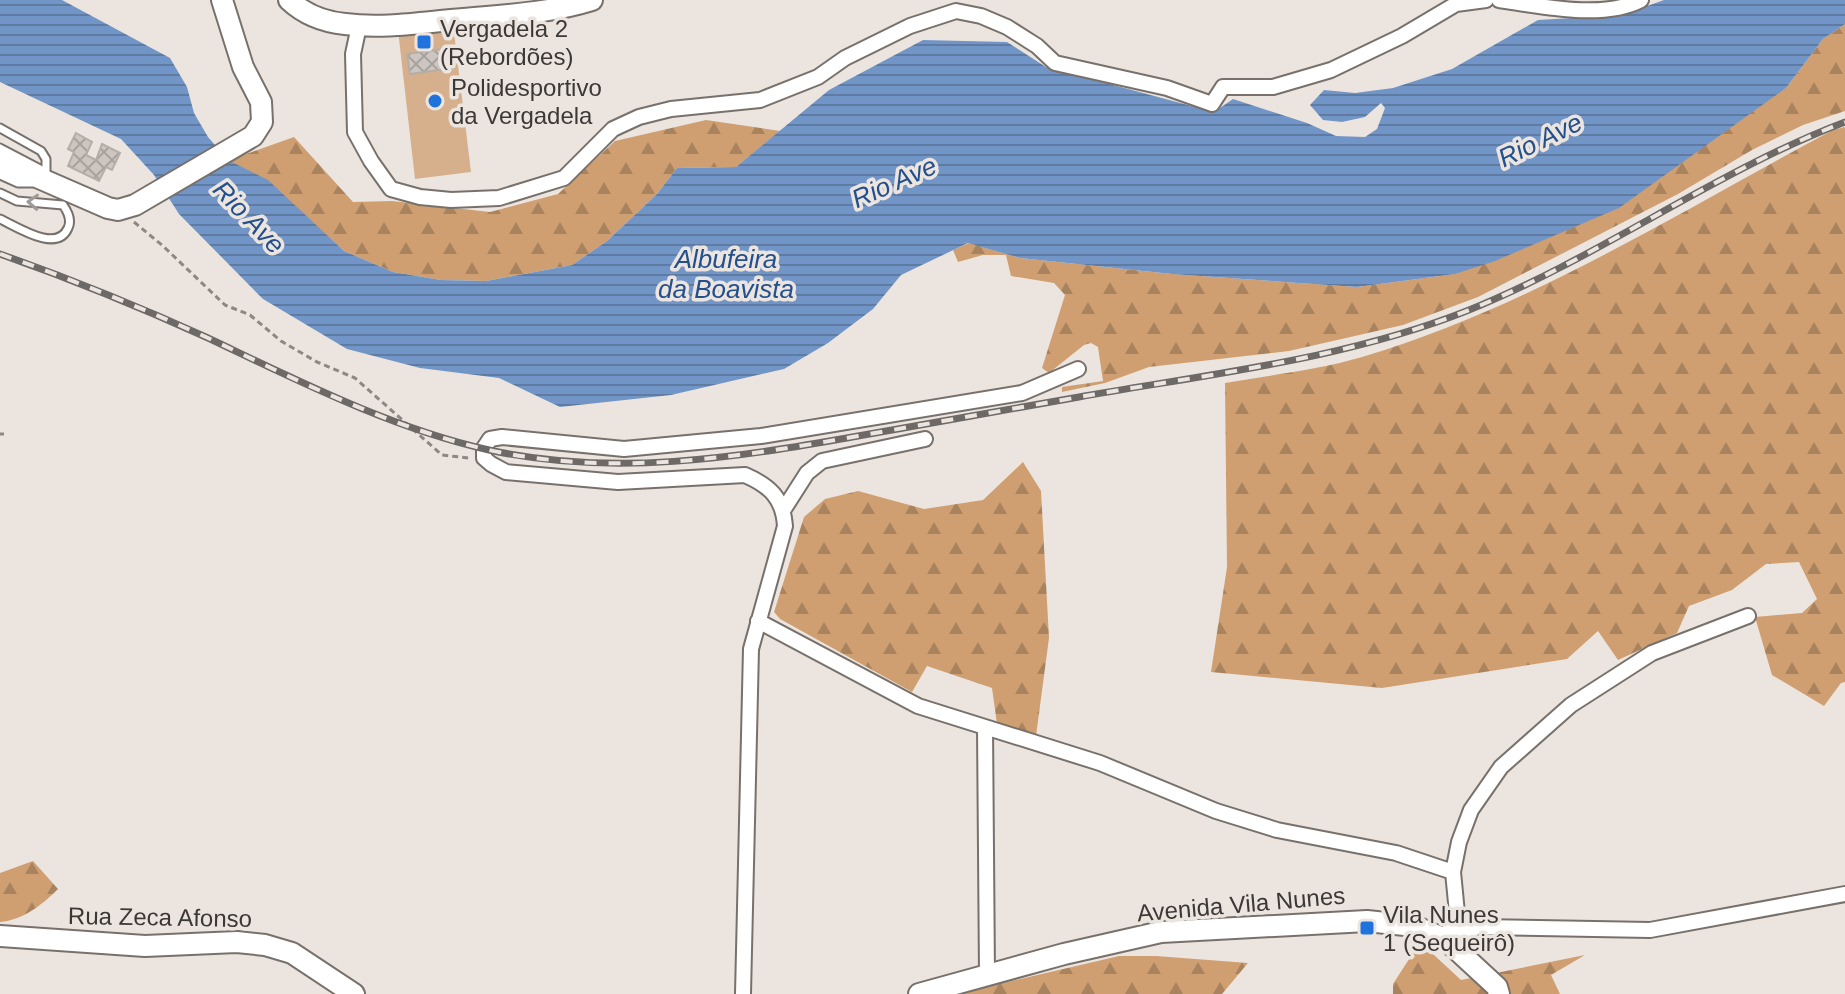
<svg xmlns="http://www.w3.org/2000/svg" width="1845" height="994" viewBox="0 0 1845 994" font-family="Arial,sans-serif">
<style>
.forest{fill:url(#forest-firs)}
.pitch{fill:#d6b08c}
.water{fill:url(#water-rules)}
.building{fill:url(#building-cross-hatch);stroke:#b5aea8;stroke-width:2}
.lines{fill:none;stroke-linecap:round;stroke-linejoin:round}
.lane-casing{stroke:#78716b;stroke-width:11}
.street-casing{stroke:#78716b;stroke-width:18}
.secondary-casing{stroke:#78716b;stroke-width:24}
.path{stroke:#8d8884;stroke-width:3;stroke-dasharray:6 4;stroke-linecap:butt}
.lane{stroke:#fff;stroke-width:7}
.street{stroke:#fff;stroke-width:14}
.secondary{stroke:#fff;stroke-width:20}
.rail-casing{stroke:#6d6966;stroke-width:7}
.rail{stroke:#ece5df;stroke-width:4;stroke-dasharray:12;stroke-linecap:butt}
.oneway{stroke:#9d9c9a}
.poi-dot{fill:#2072dc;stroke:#ece5df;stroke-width:3}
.labels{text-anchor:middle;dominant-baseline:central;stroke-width:7;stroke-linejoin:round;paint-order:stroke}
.poi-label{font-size:24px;fill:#3b3836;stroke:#ece5df;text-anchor:start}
.street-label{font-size:24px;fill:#3b3836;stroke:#ece5df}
.water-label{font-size:26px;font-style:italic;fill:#224f8d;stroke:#ece5df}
</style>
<defs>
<pattern id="forest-firs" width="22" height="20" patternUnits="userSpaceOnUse" patternTransform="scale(2)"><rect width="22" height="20" fill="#cf9f71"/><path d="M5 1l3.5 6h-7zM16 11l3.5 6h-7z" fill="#a9835e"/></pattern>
<pattern id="water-rules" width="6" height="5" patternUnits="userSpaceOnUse" patternTransform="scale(2)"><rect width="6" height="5" fill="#7295c7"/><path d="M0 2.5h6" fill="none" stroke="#5f7ba2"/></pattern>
<pattern id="building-cross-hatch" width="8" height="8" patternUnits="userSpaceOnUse" patternTransform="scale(2)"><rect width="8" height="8" fill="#cdc6c0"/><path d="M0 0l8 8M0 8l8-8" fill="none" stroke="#a8a29d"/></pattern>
</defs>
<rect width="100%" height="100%" fill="#ece5df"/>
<path class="forest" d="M1845 24V111L1803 125 1752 150 1678 194 1478 297 1403 325 1289 351 1149 367 1105 383 1062 392V387L1103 381 1098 347 1091 343 1084 345 1049 373 1042 368 1065 295 1054 283 1011 276 1006 255H983L958 262 953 250 969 243 1020 258 1172 274 1357 287 1455 274 1786 88 1823 39Z
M706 120 780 131 736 167 677 168 657 194 607 241 572 265 486 281 441 280 393 272 344 251 312 222 229 160 294 137 353 202 392 201 490 212 558 194 615 141Z
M1845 127V682L1841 683 1824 706 1772 675 1755 617 1802 613 1817 599 1799 562 1766 564 1732 590 1689 606 1677 633 1618 660 1598 631 1567 659 1382 688 1211 672 1227 567 1225 383C1270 375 1318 370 1362 357 1530 307 1679 212 1833 130Z
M1023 462 1041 491 1049 638 1036 736 997 724 992 688 927 666 912 692 780 619 774 612 804 517 825 499 858 491 924 509 983 500Z
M33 861 58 889C42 905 23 920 0 922V873Z
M1420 942 1461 980 1585 955 1551 975 1560 994H1393V984Z
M1119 956H1156L1248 963 1222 994H956Z"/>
<path class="pitch" d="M453 24 471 172 415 179 398 30Z"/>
<path class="water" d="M0 0H62L170 58 187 87 194 113 208 137 228 160 268 180 344 251 393 272 441 280 486 281 572 265 607 241 657 194 677 168 736 167 829 90 923 40 1007 42 1046 67 1214 112 1233 99 1307 123 1336 136 1365 137 1377 129 1385 108 1381 103 1365 117 1342 122 1323 120 1310 105 1324 90 1355 93 1393 88 1452 69 1538 20 1622 15 1664 0H1845V24L1823 39 1786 88 1619 208 1495 261 1455 274 1357 287 1172 274 1020 258 968 243 901 275 873 309 828 343 784 369 671 395 560 407 499 378 420 368 347 349 263 299 179 214 154 175 121 139 0 82Z"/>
<path class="building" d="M450 48 453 68 410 74 407 54Z
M76 133 92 142 86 155 96 160 102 144 120 153 112 170 106 167 99 181 68 166 74 152 68 149Z"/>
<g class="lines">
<g class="lane-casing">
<path id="lane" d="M0 128 41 151 46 159V176
M0 148 44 171
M0 175 18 183H32
M0 193 17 201 63 205C68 212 72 220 68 228 57 254 16 226 0 219"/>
</g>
<g class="street-casing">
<path id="street" d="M1499 0C1540 6 1603 20 1641 0
M359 26 353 54 355 132 371 161 391 189 420 197 451 200 499 198 564 178 613 129 639 117 671 109 760 100 818 77 845 58 910 26 956 11 981 16 1007 27 1037 46 1055 63 1167 88 1212 104 1223 87H1273L1331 70 1402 36 1456 4 1486 0
M784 509 807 473 822 461 925 439
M758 621 918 706 1100 763 1216 811 1277 830 1396 853 1453 872
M985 727 987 975
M1445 939 1457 913 1453 872 1459 842 1471 810 1501 767 1571 705 1652 653 1748 616
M1445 939 1478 927 1650 930 1845 894
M743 994 751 649 785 526C783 498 770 486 745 475L618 482 506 472 491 464 484 458V448L490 439 502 437 624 449 761 436 1022 393 1078 369"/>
</g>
<g class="secondary-casing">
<path id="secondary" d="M289 0C304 14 324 22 345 24 384 29 424 22 463 19 506 15 551 13 592 0
M0 161 108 208 118 210 135 205 253 136 262 122 261 102 243 67 222 0
M0 936 145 946 237 942 265 945 292 953 354 994
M919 994 1064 954 1161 932 1367 921 1414 926 1445 939 1497 987 1499 994"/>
</g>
<path class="path" d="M134 222 163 246 225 305 250 315 281 341 317 362 355 378 442 455 469 458
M0 434H4"/>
<use href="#lane" class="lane"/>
<use href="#street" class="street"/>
<use href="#secondary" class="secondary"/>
<g class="rail-casing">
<path id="rail" d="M0 254C71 279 140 307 208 338 299 381 391 428 489 450 613 477 735 458 858 436 932 423 1005 410 1079 397 1209 374 1347 359 1469 310 1600 257 1714 172 1845 122"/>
</g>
<use href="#rail" class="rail"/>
</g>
<defs><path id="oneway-chevron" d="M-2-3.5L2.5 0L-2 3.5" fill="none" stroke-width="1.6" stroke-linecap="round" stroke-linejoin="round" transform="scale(2)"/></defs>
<use class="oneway" href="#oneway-chevron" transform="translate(33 202) rotate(-177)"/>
<g class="poi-dot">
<rect x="416" y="34" width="16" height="16" rx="4"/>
<circle cx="435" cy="101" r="8"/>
<rect x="1359" y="920" width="16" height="16" rx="4"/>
</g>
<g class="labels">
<g class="poi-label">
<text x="440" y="28">Vergadela 2<tspan x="440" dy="28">(Rebordões)</tspan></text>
<text x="451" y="87">Polidesportivo<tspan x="451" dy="28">da Vergadela</tspan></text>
<text x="1383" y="914">Vila Nunes<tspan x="1383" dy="28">1 (Sequeirô)</tspan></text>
</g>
<g class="street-label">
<text transform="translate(1241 904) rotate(-5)">Avenida Vila Nunes</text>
<text transform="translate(160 917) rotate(1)">Rua Zeca Afonso</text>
</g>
<g class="water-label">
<text transform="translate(1540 140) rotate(-26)">Rio Ave</text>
<text transform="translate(894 182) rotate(-24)">Rio Ave</text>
<text transform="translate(249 217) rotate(46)">Rio Ave</text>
<text x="726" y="259">Albufeira<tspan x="726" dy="30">da Boavista</tspan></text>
</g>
</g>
</svg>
